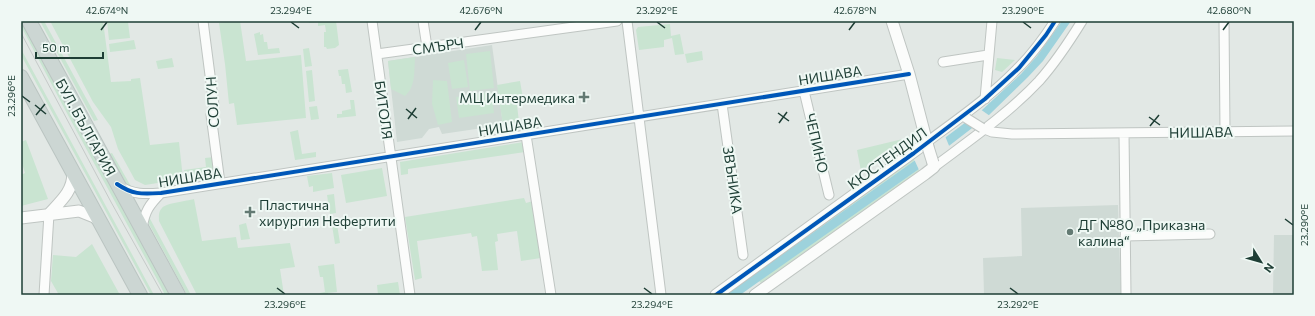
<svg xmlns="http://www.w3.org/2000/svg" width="1315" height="316" viewBox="0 0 1315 316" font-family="Commissioner,sans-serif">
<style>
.built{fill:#cfdad5}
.green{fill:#c9e4d1}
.water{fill:#9dd2dc}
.pier{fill:#e2e8e5}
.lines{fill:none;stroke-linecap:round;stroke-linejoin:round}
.minor-casing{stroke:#bfc5c2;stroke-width:11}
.tertiary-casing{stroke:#bfc5c2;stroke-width:13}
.primary-casing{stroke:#bbc5c2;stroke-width:16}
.minor{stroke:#fbfcfb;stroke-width:9}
.tertiary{stroke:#fbfcfb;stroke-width:11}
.primary{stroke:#ccd6d3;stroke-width:14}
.tram{stroke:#c6cac9;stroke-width:1}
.minor-bridge-casing{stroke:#bfc5c2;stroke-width:11;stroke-linecap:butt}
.tertiary-bridge-casing{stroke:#bfc5c2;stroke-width:13;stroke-linecap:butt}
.minor-bridge{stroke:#fbfcfb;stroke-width:9}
.tertiary-bridge{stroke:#fbfcfb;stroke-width:11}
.cycleway-casing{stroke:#eff8f4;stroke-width:6}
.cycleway{stroke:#0057b8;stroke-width:4}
.ticks{fill:none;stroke:#1e3e35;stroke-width:1.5}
.poi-dot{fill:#637a73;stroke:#eff8f4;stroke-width:1.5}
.labels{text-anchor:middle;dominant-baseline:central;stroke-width:4;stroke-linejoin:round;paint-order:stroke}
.street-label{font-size:14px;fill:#1e3e35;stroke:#eff8f4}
.poi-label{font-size:14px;fill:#1e3e35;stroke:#eff8f4;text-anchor:start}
.neatline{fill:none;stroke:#1e3e35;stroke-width:1.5}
.ticks-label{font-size:10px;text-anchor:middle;fill:#1e3e35}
</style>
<rect width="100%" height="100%" fill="#e2e8e5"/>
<path class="built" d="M492 45 503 125 442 134 439 127 429 129 422 138 397 142 388 61Z
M1118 205 1121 295H984L983 258 1022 256 1021 208Z
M1274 235H1294V295H1273Z"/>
<path class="green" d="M21 21 170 295H165L160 285 62 104 21 26Z
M40 21H44L98 120 94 121Z
M50 21H103L111 82 131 81V79L140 78 150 145 179 142 183 179 145 185 135 180 118 149 111 127 93 102Z
M107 21 128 22 130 38 109 40Z
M233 21H240L246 61 301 55 306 118 237 125 234 103 229 104 225 64 219 23Z
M308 21H336L339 45 335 48 327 49 326 47H324V32H326L325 25 318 26V22L309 23Z
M670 24 671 36 680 34 684 54 675 55 672 38 664 40V47L639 50 636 30 638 27Z
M260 32V35L263 34 264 42H267L268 49 279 48 280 53 258 55 254 34Z
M134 40 136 49 110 52 109 44Z
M309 48 312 66 305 67 303 49Z
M21 49 154 295H151L21 55Z
M490 51 494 88 470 91 466 54Z
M702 51 703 60 687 63 685 54Z
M415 57C414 71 416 86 405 96L391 89 388 61Z
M172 58 174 67 158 69 156 61Z
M997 58 1015 60 1002 72 995 70Z
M464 60 468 87 452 89 448 63Z
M348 69 352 92 346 93 345 84H342L341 76H339L338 70Z
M312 70 315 101 309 102 306 71Z
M433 80 447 81 452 122 438 125 432 104Z
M520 81 524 104 517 105 519 122 503 125 497 85Z
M491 92 494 113 459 118 456 97Z
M350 100H354L356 116 337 118V114H342V111L351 109Z
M317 106 319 119 311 120 309 107Z
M298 130 302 154 316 152V157L295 160 290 132Z
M907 138 906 144 861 171 857 150Z
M26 140 48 199 21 206V175L25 173 21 160V142Z
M524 142 525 152 408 169V174L401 175 400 162Z
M112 153 133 190 129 188 109 154Z
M214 157 216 173 186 178 184 170 206 167 205 158Z
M914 159V161L755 274 753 272Z
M382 168 387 196 346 203 341 175Z
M919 169V171L761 283 759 281Z
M332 173 334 188 313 192V186L309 187 307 176Z
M334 194 336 213 330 214 327 195Z
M524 198 526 203 533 201 541 258 521 261 517 231 497 234 498 241 495 242 498 270 482 271 477 236 472 237 471 233 417 241 422 278 415 280 405 217Z
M194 199 202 241 236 237 238 248 290 243 295 267 280 269 284 295H197L159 221C159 217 158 212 162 208 166 203 187 201 194 199Z
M148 215 191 295H187L148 222Z
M336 218 340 243 335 244 331 219Z
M246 223 250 239 241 240 239 225Z
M92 244 120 295H59L51 281 53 255 76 257Z
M334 264 337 292 328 293V295H320V293L325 292 323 277H320L318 266Z
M398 282 400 295H378L377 285Z"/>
<path class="water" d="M1062 21H1071L1043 61 1028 77 989 115 919 169 740 295H725L914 161 982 110 1021 74 1037 56Z"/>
<path class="pier" d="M980 109 990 116 975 129 963 122Z
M945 136 950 148 919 170 914 159Z"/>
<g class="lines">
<g class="minor-casing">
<path id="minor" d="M203 21 214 106 211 115 220 183
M372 21 410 295
M423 21 427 47
M627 21 661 295
M1224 21 1225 131
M377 54 617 21
M943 62 988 55
M804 91 829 195
M985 99 992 21
M722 104 743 255
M982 128 992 132 1012 134 1294 131
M1124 133 1126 295
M526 135 551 295
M927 142C958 119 990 97 1017 69 1032 55 1044 38 1055 21
M934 167C970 140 1008 114 1039 81 1055 63 1069 42 1082 21
M120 186C133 195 146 194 161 193L909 74
M142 228C145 211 149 205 161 193
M1125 236 1210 234
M44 295 49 214"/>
</g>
<g class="tertiary-casing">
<path id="tertiary" d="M892 21 909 74 928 147
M49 214C61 201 73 191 73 173
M21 218 79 211 94 217 100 221
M716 295 927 142
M755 295 925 174 934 167 933 163"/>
</g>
<g class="primary-casing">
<path id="primary" d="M29 21 178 295
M21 77 140 295"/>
</g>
<use href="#minor" class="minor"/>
<use href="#tertiary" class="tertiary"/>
<use href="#primary" class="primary"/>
<path class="tram" d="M21 33 111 202 163 295"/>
<g class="minor-bridge-casing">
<path id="minor-bridge" d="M966 118 982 128"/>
</g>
<g class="tertiary-bridge-casing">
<path id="tertiary-bridge" d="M928 147 933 163"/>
</g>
<use href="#minor-bridge" class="minor-bridge"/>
<use href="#tertiary-bridge" class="tertiary-bridge"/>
<g class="cycleway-casing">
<path id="cycleway" d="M117 184C133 195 142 194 161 193L909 74
M716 295 914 153 985 99 1019 68 1046 35 1055 21"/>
</g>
<use href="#cycleway" class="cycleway"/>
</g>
<path class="ticks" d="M291 22 299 28M657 22 665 28M1023 22 1031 28M101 30 107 22M475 30 481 22M849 30 855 22M1223 30 1229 22M22 96 30 102M35 105 46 114M406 109 417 118M778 113 789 121M36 115 45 104M1149 117 1160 125M408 119 416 108M779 123 787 112M1150 126 1159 115M1285 219 1293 225M277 288 285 294M644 288 652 294M1010 288 1018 294"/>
<g class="poi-dot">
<path d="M582 91h4v4h4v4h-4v4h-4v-4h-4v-4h4z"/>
<path d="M248 206h4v4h4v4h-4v4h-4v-4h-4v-4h4z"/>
<circle cx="1070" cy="232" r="4"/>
</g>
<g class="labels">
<g class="street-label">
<text transform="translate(438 46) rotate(-8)">СМЪРЧ</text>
<text transform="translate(830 75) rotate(-9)">НИШАВА</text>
<text transform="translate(212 102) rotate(-94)">СОЛУН</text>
<text transform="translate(384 110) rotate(82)">БИТОЛЯ</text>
<text transform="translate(510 126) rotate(-9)">НИШАВА</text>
<text transform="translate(86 127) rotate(61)">БУЛ. БЪЛГАРИЯ</text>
<text transform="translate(1201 132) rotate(-1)">НИШАВА</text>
<text transform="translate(817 143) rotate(77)">ЧЕПИНО</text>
<text transform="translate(887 158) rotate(-36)">КЮСТЕНДИЛ</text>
<text transform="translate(190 177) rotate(-9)">НИШАВА</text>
<text transform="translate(733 180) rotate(82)">ЗВЪНИКА</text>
</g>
<g class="poi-label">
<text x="575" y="97" text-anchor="end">МЦ Интермедика</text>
<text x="259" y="204">Пластична<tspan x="259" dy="16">хирургия Нефертити</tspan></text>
<text x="1078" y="224">ДГ №80 „Приказна<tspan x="1078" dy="16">калина“</tspan></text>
</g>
</g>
<rect width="1315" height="316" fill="none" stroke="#eff8f4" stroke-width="44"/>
<g transform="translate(1261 262) rotate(127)" stroke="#eff8f4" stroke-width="3" paint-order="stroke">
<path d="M0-3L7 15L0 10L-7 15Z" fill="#1e3e35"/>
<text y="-6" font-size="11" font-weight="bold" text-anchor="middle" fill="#1e3e35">N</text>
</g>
<path d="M36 52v6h67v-6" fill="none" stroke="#1e3e35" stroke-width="2"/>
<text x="42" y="52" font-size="12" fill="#1e3e35" stroke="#eff8f4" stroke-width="3" paint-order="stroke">50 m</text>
<rect x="22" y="22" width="1271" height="272" class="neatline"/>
<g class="ticks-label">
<text x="107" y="14">42.674°N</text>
<text x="291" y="14">23.294°E</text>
<text x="481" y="14">42.676°N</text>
<text x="657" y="14">23.292°E</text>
<text x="855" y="14">42.678°N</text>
<text x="1023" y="14">23.290°E</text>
<text x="1229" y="14">42.680°N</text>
<text transform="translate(11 96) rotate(-90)" y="4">23.296°E</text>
<text transform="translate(1304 225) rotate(-90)" y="4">23.290°E</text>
<text x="285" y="308">23.296°E</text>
<text x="652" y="308">23.294°E</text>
<text x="1018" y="308">23.292°E</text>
</g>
</svg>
